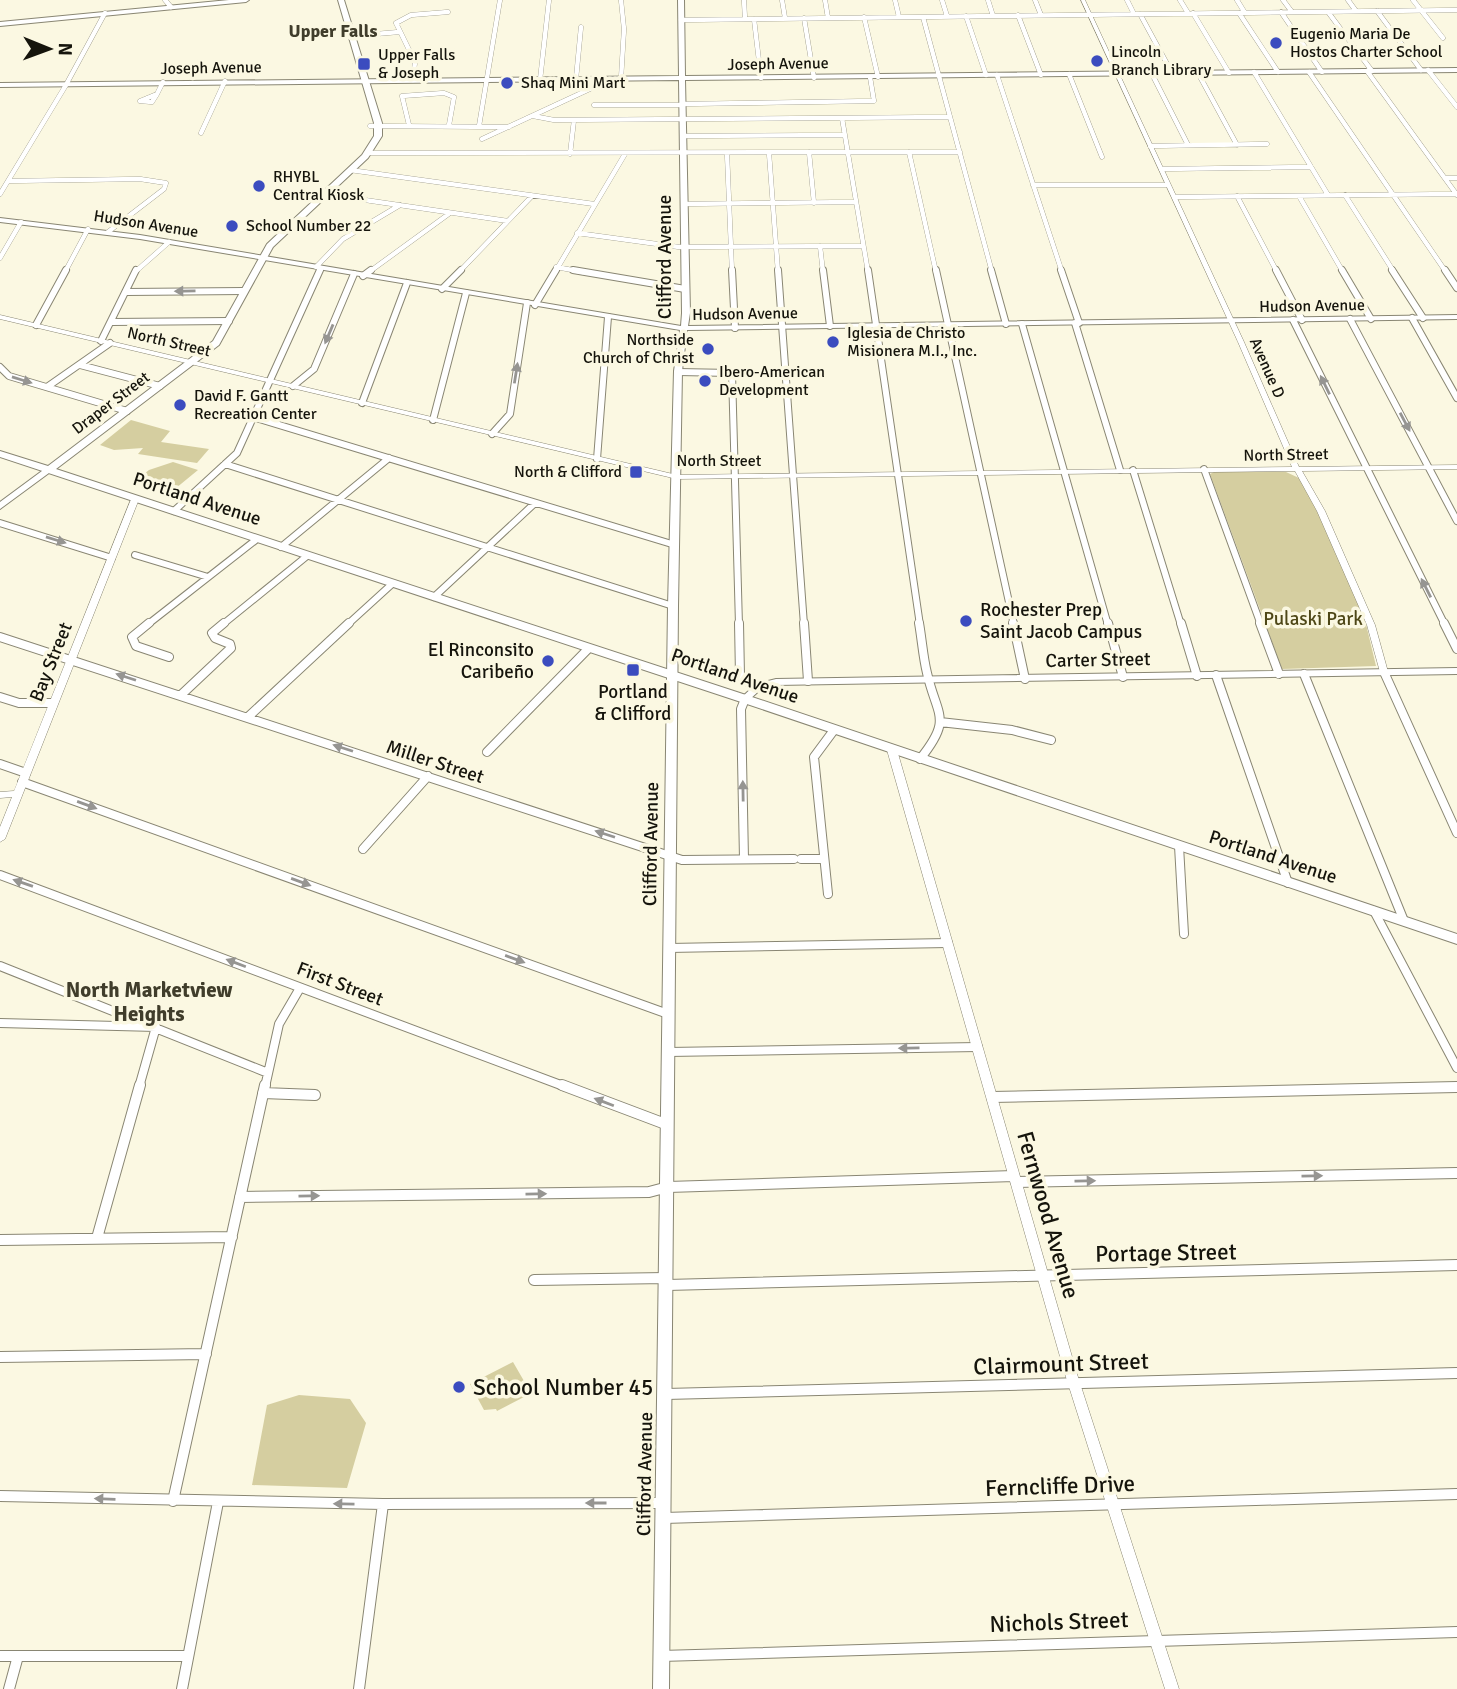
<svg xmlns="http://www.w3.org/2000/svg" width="1457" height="1689" viewBox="0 0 1457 1689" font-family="Signika,sans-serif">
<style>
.green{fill:#d5cea0}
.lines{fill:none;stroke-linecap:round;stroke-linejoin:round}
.minor-far3-casing{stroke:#898673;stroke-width:5}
.minor-far2-casing{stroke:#898673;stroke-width:8}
.minor-far1-casing{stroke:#898673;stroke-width:10}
.minor-casing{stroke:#898673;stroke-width:12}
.tertiary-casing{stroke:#898673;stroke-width:1}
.secondary-casing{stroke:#898673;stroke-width:2}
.primary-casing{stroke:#898673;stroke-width:2}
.minor-far3{stroke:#fff;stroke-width:4.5}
.minor-far2{stroke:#fff;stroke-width:6}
.minor-far1{stroke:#fff;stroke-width:8}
.minor{stroke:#fff;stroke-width:10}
.tertiary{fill:#fff;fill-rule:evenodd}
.secondary{fill:#fff;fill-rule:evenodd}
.primary{fill:#fff;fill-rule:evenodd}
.oneway{fill:#969592}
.poi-dot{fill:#3b4cbf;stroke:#fbf8e2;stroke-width:2.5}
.labels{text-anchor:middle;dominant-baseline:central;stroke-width:7;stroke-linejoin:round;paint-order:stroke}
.far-poi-label{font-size:16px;fill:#15140c;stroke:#fbf8e2;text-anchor:start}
.far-street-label{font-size:16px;fill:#15140c;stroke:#fbf8e2}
.far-neighbourhood-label{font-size:18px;font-weight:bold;fill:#403d2b;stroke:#fbf8e2}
.street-label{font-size:19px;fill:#15140c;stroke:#fbf8e2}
.poi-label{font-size:19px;fill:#15140c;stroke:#fbf8e2;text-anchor:start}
.park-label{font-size:19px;fill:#4e4717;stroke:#fbf8e2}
.neighbourhood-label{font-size:21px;font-weight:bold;fill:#403d2b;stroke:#fbf8e2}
.near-street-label{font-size:23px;fill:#15140c;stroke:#fbf8e2}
.near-poi-label{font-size:23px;fill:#15140c;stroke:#fbf8e2;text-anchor:start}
</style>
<rect width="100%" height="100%" fill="#fbf8e2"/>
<path class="green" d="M131 420 170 431 161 442 209 449 197 463 138 454 143 448 114 450 100 445Z
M173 462 198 470 170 493 135 481 149 470Z
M1216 471 1286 472 1299 478 1317 511 1365 620 1376 666 1282 669 1210 474Z
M513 1362 524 1381 518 1385 524 1397 497 1411 496 1409 484 1410 470 1384Z
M299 1395 350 1399 366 1423 347 1488 252 1485 267 1405Z"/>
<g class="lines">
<g class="minor-far3-casing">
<path id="minor-far3" d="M165 0 171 7
M621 0 624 29 621 79
M744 0 745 19
M782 0 785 18
M825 0 828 18
M895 0 899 17
M942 0 947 16
M988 0 993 16
M1035 0 1041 15
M1127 0 1134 14
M1180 0 1188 13
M1237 0 1245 13
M1283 0 1292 12
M1348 0 1356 11
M1413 0 1443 38
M1377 11 1421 70
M1281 12 1322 72
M1328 12 1372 71
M1193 13 1229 73
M1239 13 1278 72
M1140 14 1172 73
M1018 15 1041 75
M966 16 986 75
M864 17 878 77
M923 17 992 272
M804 18 814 78
M754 19 761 78
M681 20 1457 10
M352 36 399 32
M1428 70 1457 107
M1367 71 1457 195
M1254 72 1328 195
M1309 72 1446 272
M1198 73 1237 145
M1069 74 1102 157
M1152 74 1188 145
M997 75 1062 272
M576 79 581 27
M413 80 415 62 396 23 411 15 448 12
M540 80 549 0
M67 83 105 13
M157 94 152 102 140 101Z
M157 94 163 82
M683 104 874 101 870 77
M594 105H683
M533 116 554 120 950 117
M842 118 868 272
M409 125 402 96 444 93 454 97 449 125
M370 126 509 127
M479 126 500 0
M201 133 225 81
M684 136 845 135
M482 139 592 88 600 79
M1150 146 1267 144
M809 152 814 203
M909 152 936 272
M367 153 960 152
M727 153 732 272
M769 153 778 272
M570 154 574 120
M1161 169 1311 167
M350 170 594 204
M1445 178H1457
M8 181 140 179 166 183 164 189 108 232
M1033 185H1168
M0 194 66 85
M324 194 508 221
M1345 195 1394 272
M1237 196 1277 272
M1299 196 1343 272
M1174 197 1456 194
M684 204 856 202
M577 233 679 247 863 246
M820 246 823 272
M0 258 21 222
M316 267 343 239 400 205
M556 267 583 272
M65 272 88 229
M135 272 169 242
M319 272 321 268
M369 272 450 213
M459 272 532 196
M555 272 625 154"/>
</g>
<g class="minor-far2-casing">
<path id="minor-far2" d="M573 270 685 289
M732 270 735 328
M778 270 804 625
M823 270 830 326
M868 270 920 625
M936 270 1014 625
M991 270 1006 324
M1061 270 1079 323
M1276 270 1302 320
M1342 270 1371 319
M1392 270 1423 318
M1445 270 1457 288
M363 276 371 270
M442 289 461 270
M126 292 244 291
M535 305 556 270
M1412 318 1457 398
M1350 319 1457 521
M1293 320 1445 625
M111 322 229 321
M1075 323 1120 470
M1022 324 1108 625
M36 325 66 270
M101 341 136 270
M80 365 160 386
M0 367 9 376 127 411
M678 372 732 373 739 625
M293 386 314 369 354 274
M47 387 110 343
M362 403 407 283
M253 417 675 545
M433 420 466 293
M492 434 510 414 527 303
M597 459 608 317
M225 464 673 606
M1204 469 1261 625
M1133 470 1181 625
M174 511 237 453 320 270
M0 523 112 558
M281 547 389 458
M135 555 208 577
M434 597 535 503
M147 625 257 539
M222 625 307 556
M347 625 392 584"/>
</g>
<g class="minor-far1-casing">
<path id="minor-far1" d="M149 623 132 637 136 646 169 657
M739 623 740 676 756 688
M804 623 808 681
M919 623C922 640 923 657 927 673 937 717 953 718 920 759
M1013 623 1025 679
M1108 623 1123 677
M1181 623 1197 676
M1260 623 1279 674
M1444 623 1457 649
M0 637 682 860 794 859
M1384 672 1457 833
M1304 674 1404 921
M1216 675 1288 883
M181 695 231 648 230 644 215 638 212 633 224 623
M0 697 19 703H53
M248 717 349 623
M940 722 1012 730 1051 740
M487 752 588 649
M0 764 26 773
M22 782 668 1014
M1179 846 1184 934
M363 849 428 776
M744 859 741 709 745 699
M801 859H824
M0 875 566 1087
M828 894 814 757 834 730
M1374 911 1457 1068
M669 948 948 943
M0 966 268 1073
M0 1023 156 1027 139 1087
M668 1052 978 1047
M265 1087 279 1024 300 988"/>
</g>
<g class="minor-casing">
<path id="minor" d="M562 1085 668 1125
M263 1093 315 1095
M992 1097 1457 1087
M1016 1182 1457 1173
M240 1197 649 1192 668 1187 1014 1176
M97 1238 140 1085
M0 1240 232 1237
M534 1280 666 1278
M667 1285 1457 1265
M0 1357 206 1354
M666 1394 1457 1373
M0 1496 383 1504 664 1503
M173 1501 265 1085
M664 1518 1457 1494
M0 1656H188
M661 1656 1457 1632
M9 1689 18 1656
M182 1689 218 1502
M359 1689 383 1504"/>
</g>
<g class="tertiary-casing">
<path id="tertiary" d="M1081 0H1085L1244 342 1299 467 1457 465V469L1302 471 1325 511 1375 625 1388 672 1387 674H1381L1380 672 1367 625 1317 511 1295 471 677 479 0 319V315L677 475 1292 467 1238 342Z
M132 497H135L139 499 5 839 0 842V827L12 797 0 798V792L14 791Z
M892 747 897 750 1077 1374 1179 1689H1165L1065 1374 887 750Z"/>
</g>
<g class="secondary-casing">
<path id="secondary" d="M229 0H249L246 2 0 26V22Z
M678 0H684L685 76 1457 68V72L685 80 690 313 688 326 1457 315V319L687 330 682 371 678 606 669 1689H653L668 606 674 371 680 330 140 239 0 222V218L140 235 681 326 682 313 679 80 0 87V83L679 76Z
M46 468H52L53 470 0 509V502Z
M1457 668V674L776 685 762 688 748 701 745 702 740 699 756 684 776 679Z"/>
</g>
<g class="primary-casing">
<path id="primary" d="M338 0H344L382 123V136L368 158 273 247 219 345 56 469 749 696 1457 934V944L741 702 0 457V451L48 466 213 341 267 244 362 155 374 136V123Z"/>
</g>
<use href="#minor-far3" class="minor-far3"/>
<use href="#minor-far2" class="minor-far2"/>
<use href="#minor-far1" class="minor-far1"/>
<use href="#minor" class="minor"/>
<use href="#tertiary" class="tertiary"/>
<use href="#secondary" class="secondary"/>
<use href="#primary" class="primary"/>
</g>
<defs><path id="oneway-solid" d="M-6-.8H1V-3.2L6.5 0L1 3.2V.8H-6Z" transform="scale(1.75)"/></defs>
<g class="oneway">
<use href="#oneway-solid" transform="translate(185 291) rotate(179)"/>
<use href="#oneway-solid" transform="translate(329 334) rotate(113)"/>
<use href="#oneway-solid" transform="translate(516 373) rotate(-81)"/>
<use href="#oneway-solid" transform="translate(22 380) rotate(17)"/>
<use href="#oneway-solid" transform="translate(1325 385) rotate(-116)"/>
<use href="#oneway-solid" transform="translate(1405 422) rotate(62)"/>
<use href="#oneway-solid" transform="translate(56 540) rotate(17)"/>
<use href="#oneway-solid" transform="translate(1426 588) rotate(-117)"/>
<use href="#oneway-solid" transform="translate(126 677) rotate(-162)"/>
<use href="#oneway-solid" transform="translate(343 748) rotate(-162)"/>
<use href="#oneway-solid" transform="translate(743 791) rotate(-91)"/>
<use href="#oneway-solid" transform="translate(87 805) rotate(20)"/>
<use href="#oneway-solid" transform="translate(605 834) rotate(-162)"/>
<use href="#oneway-solid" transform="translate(301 882) rotate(20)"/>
<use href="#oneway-solid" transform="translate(23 883) rotate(-161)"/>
<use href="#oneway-solid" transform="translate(515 959) rotate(20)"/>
<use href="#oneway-solid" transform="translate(236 963) rotate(-159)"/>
<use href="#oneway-solid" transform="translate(909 1048) rotate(179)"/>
<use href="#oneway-solid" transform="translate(604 1102) rotate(-159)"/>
<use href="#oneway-solid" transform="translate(1312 1176) rotate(-1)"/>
<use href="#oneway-solid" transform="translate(1085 1181) rotate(-1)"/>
<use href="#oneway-solid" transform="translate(536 1194) rotate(-1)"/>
<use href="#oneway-solid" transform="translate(309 1196) rotate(-1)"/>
<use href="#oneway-solid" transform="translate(105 1499) rotate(-178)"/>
<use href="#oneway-solid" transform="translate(596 1503) rotate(180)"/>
<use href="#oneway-solid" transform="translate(344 1504) rotate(-179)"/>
</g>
<g class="poi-dot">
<circle cx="1276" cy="43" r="7"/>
<circle cx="1097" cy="61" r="7"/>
<rect x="357" y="57" width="14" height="14" rx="3.5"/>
<circle cx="507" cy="83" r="7"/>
<circle cx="259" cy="186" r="7"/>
<circle cx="232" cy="226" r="7"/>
<circle cx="833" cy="342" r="7"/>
<circle cx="708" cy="349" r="7"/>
<circle cx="705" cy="381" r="7"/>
<circle cx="180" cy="405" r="7"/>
<rect x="629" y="465" width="14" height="14" rx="3.5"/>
<circle cx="966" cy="621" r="7"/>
<circle cx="548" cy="661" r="7"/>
<rect x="626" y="663" width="14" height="14" rx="3.5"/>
<circle cx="459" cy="1387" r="7"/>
</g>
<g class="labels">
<g class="far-poi-label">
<text x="1290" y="34">Eugenio Maria De<tspan x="1290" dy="18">Hostos Charter School</tspan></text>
<text x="1111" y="52">Lincoln<tspan x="1111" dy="18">Branch Library</tspan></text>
<text x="378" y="55">Upper Falls<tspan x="378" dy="18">&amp; Joseph</tspan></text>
<text x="521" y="83">Shaq Mini Mart</text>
<text x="273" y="177">RHYBL<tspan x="273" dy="18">Central Kiosk</tspan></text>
<text x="246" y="226">School Number 22</text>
<text x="847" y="333">Iglesia de Christo<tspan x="847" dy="18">Misionera M.I., Inc.</tspan></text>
<text x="694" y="340" text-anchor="end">Northside<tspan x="694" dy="18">Church of Christ</tspan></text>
<text x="719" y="372">Ibero-American<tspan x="719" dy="18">Development</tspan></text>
<text x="194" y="396">David F. Gantt<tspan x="194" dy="18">Recreation Center</tspan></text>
<text x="622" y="472" text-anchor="end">North &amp; Clifford</text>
</g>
<g class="far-street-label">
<text transform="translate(778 64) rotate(-1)">Joseph Avenue</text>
<text transform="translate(211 68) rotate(-1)">Joseph Avenue</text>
<text transform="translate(146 224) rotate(9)">Hudson Avenue</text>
<text transform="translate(1312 306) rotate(-1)">Hudson Avenue</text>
<text transform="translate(745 314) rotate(-1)">Hudson Avenue</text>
<text transform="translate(169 342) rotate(13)">North Street</text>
<text transform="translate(1267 368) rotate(66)">Avenue D</text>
<text transform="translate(111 403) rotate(-37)">Draper Street</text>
<text transform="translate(1286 455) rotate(-1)">North Street</text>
<text x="719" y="461">North Street</text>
</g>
<g class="far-neighbourhood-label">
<text x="333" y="31">Upper Falls</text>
</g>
<g class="street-label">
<text transform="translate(665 257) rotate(-90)">Clifford Avenue</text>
<text transform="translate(197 499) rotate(18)">Portland Avenue</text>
<text transform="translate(1098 660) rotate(-1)">Carter Street</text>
<text transform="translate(51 662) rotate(-68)">Bay Street</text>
<text transform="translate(735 676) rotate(19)">Portland Avenue</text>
<text transform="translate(435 762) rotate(18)">Miller Street</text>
<text transform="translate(651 844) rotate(-89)">Clifford Avenue</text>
<text transform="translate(1273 857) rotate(18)">Portland Avenue</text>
<text transform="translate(340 984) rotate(21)">First Street</text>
<text transform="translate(645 1474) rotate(-89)">Clifford Avenue</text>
</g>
<g class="poi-label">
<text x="980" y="610">Rochester Prep<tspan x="980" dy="22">Saint Jacob Campus</tspan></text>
<text x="534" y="650" text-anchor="end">El Rinconsito<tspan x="534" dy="22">Caribeño</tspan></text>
<text x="633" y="692" text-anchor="middle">Portland<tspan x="633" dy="22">&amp; Clifford</tspan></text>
</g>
<g class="park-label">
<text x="1313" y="619">Pulaski Park</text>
</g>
<g class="neighbourhood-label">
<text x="149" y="990">North Marketview<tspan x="149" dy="24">Heights</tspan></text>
</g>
<g class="near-street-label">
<text transform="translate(1048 1215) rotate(74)">Fernwood Avenue</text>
<text transform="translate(1166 1253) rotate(-1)">Portage Street</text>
<text transform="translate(1061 1364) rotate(-2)">Clairmount Street</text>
<text transform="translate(1060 1486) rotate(-2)">Ferncliffe Drive</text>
<text transform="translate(1059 1622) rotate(-2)">Nichols Street</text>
</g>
<g class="near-poi-label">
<text x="473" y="1387">School Number 45</text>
</g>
</g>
<g transform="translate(49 49) rotate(91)" stroke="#fbf8e2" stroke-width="5" paint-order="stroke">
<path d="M0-5L12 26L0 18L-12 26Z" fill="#15140c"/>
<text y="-10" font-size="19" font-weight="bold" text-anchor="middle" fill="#15140c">N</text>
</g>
</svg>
